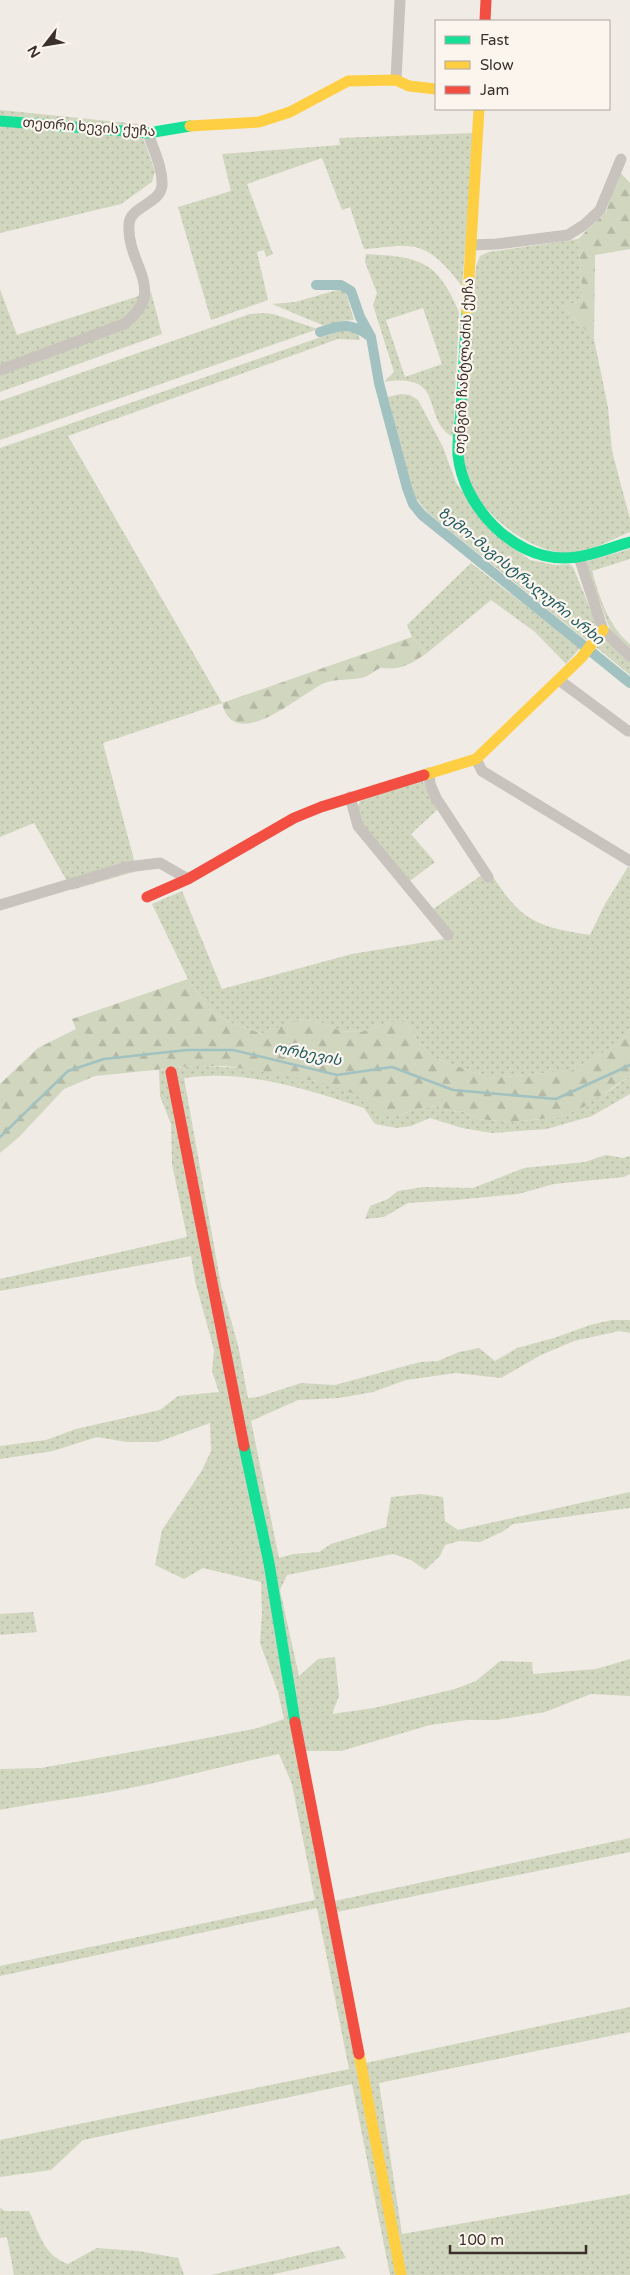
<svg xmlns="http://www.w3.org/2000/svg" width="630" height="2275" viewBox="0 0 630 2275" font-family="'Varela Round','Noto Sans Georgian',sans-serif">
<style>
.green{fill:url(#green-dots);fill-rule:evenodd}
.forest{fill:url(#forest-firs)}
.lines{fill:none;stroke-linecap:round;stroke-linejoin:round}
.stream{stroke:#a1c2c1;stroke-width:2.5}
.canal{stroke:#a1c2c1;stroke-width:10}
.street{stroke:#c9c3be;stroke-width:11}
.fast{stroke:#16e098;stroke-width:11}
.slow{stroke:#ffcf43;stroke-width:11}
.jam{stroke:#f24e42;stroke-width:11}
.labels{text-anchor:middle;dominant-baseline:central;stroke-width:4.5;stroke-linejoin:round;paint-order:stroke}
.street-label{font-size:14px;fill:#3b302b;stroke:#fbf5ee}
.water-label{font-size:15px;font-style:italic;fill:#1f5a5e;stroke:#fbf5ee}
</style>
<defs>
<pattern id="green-dots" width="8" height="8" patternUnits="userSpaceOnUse" patternTransform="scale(1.25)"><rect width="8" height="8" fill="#d1d6bf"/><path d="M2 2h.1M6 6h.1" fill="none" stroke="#b4b8a4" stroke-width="1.8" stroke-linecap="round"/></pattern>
<pattern id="forest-firs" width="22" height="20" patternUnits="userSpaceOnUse" patternTransform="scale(1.25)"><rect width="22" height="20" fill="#d1d6bf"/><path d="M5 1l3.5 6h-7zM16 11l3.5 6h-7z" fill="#b4b8a4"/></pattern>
</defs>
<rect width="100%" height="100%" fill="#f0ebe5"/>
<path class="green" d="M0 110 138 124 155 171 152 182 121 204 0 233Z
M475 133 462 286C450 271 435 251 415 247 401 244 379 248 364 249L350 207 342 210 322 158 247 184 273 254 266 257 264 250 257 252 268 300 211 320 178 207 231 191 222 154 340 145 339 138Z
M578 239 583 300 563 307 594 339 608 407 612 451 630 519V532C617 537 589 552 576 553 536 557 482 517 468 479 465 472 465 464 463 456L476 266 480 256 489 252Z
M366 254C420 257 437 260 459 312L453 437C420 419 448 372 384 382L394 372 373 305 377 293 365 262ZM423 308 442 364 405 377 386 320Z
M0 289 17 335 151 292 162 334 0 392Z
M341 289 345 290 354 320 342 321 327 327 272 304 295 302Z
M263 313 273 314 318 329 0 440V401L250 314Z
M347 328 357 332 360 340 338 339 68 436 222 703 103 743 137 871 72 890 34 823 0 837V448Z
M400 394 410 395 418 400 443 447 456 483 494 533 530 560 556 565 569 564 573 567 596 623 593 631 586 640 427 512 413 494 388 397Z
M630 549V559L592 571C600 598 608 626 630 644V648L610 629 584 562Z
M471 563 580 648 566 664 535 632 491 600 427 653 412 637 407 625Z
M607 637 630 661V675L596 647Z
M422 780 437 810 411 834 435 862 410 881 361 823 357 809 360 801Z
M628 867 630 869V1029L620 1043 571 1071 490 1078 434 1058 418 1041 406 1022H390L361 1032 341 1031 315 1020 293 1021 264 1034 231 1023 210 1010 188 979 152 904 182 891 222 989 352 954 444 939 426 914 489 870C519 919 534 927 590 935L605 904Z
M194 1066C241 1066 311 1075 355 1094 370 1100 384 1109 399 1116L414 1109 439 1106 451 1111 465 1112 479 1119 511 1122 561 1117 612 1089 630 1076V1094L592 1116 547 1129 492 1133 462 1128 430 1118 411 1126 396 1128 375 1124 364 1108C306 1089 246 1069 184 1078L221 1285 238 1345 248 1398 258 1397 301 1383 335 1385 420 1362 438 1361 459 1352 479 1348 495 1361 517 1348 554 1338 590 1325 612 1320H630V1333L619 1331 574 1341 541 1355 501 1378 456 1373 406 1380 373 1392 339 1398 298 1400 251 1421 279 1558 293 1554 319 1552 331 1544 386 1527 391 1497 421 1494 443 1497 445 1521 458 1530 630 1492V1508L513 1524 502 1532 480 1542 459 1541 445 1545 440 1556 425 1570 411 1560 393 1554 287 1575 280 1590 299 1676 318 1659 335 1657 339 1696 332 1714 374 1708 455 1689 476 1681 500 1661 532 1662 533 1674 596 1669 630 1659V1696L591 1694 545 1712 497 1720H467L430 1725 341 1751H298L325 1903 630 1838V1852L327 1914 356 2065 630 2007V2032L379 2083 402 2234 630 2194V2275H390L352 2084 83 2140 51 2170 0 2177V2140L349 2069 317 1908 0 1976V1966L315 1900 292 1784 279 1754C227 1765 176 1779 125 1789 83 1798 42 1801 0 1810V1769L41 1768 165 1746 258 1728 284 1719 278 1692 260 1643 262 1613 261 1582 203 1568 184 1579 155 1565 162 1530 201 1472 211 1451 210 1423 158 1442H127L97 1437 53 1451 0 1459V1446L46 1440 76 1429 160 1410 178 1396 219 1392 212 1371 214 1350 195 1281 191 1256 0 1291V1279L187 1237 172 1164 171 1124 160 1096 159 1070Z
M606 1155 623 1158 630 1156V1174L624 1177 554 1184 518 1194 456 1200 408 1203 384 1217 365 1219 370 1206 388 1199 398 1191 423 1187 473 1188 524 1168 585 1162Z
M33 1612 37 1632 0 1635V1614Z
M0 2208 5 2211H29C40 2234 43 2255 68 2264L97 2248 138 2251 178 2258 184 2275H14L7 2237 0 2238Z
M339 2246 346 2258 270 2275H211Z"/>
<path class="forest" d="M619 171 630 183V249L595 255 594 339 563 307 583 300 578 239 606 212Z
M412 637 427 653C409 665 402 670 380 668 376 670 371 674 367 676 353 682 336 677 322 684 297 697 234 754 222 703Z
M188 979 210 1010 231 1023 263 1034 293 1021 315 1020 341 1031 361 1032 390 1022H406L418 1041 434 1058 490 1078 571 1071 620 1043 630 1029V1076L585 1106 561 1117 511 1122 479 1119 465 1112 451 1111 439 1106 414 1109 399 1116 380 1114 373 1105 355 1094 316 1081 226 1066H194L95 1076 64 1089 19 1137 0 1153V1084L38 1048 76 1029 72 1019Z"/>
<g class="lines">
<path class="stream" d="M0 1137 68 1071 104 1059 187 1050H233L337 1075 392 1067 453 1090 556 1099 630 1065"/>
<path class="canal" d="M316 285H341L351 291 360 317 371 337 379 383 407 488 413 504 422 515 630 683
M320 332C342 325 349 322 368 335"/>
<path class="street" d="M396 80 400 0
M471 245 497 244 568 235 584 225 600 210 621 159
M0 370 124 324C169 290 126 265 129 224 130 206 161 204 162 185 163 168 153 149 148 133
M579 557 603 630 630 656
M559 680 628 731
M476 759 482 771 630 861
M429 773 430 784 436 798 488 877
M350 797 358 826 448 935
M0 905 127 867 160 863 188 879"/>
<path class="fast" d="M0 121 148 133 190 126
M467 311C465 344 463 377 461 410 460 424 457 441 458 455 463 505 511 558 564 558 586 558 609 548 630 542
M244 1446 269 1563 295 1722"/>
<path class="slow" d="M190 126 259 122 290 112 348 81 396 80 409 86 436 89
M467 311 479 109
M424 775 476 759 581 658 603 630
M359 2054 401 2275"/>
<path class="jam" d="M485 21 486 0
M147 897 188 879 294 818 321 807 424 775
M171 1072 244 1446
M295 1722 359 2054"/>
</g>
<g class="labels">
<g class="street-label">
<text transform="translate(89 127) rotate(4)">თეთრი ხევის ქუჩა</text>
<text transform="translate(464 366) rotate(-87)">თენგიზ ჩანტლაძის ქუჩა</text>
</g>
<g class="water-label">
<text transform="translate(521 576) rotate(39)">ზემო-მაგისტრალური არხი</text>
<text transform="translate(308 1054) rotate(11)">ორხევის</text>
</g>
</g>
<rect x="435" y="20" width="175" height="90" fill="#fbf5ee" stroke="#aea6a0"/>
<rect x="445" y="36" width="25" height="8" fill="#16e098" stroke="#aea6a0"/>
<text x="480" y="45" font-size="15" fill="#3b302b">Fast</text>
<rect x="445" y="61" width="25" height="8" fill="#ffcf43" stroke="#aea6a0"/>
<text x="480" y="70" font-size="15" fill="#3b302b">Slow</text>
<rect x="445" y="86" width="25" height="8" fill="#f24e42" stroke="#aea6a0"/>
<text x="480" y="95" font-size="15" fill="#3b302b">Jam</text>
<g transform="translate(45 45) rotate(239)" stroke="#fbf5ee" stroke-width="4" paint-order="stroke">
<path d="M0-4L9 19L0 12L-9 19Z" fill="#3b302b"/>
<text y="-8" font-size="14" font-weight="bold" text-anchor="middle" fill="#3b302b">N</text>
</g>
<path d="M450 2245v8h136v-8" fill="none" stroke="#3b302b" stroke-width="2.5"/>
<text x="458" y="2245" font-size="15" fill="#3b302b" stroke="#fbf5ee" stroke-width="4" paint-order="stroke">100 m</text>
</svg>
